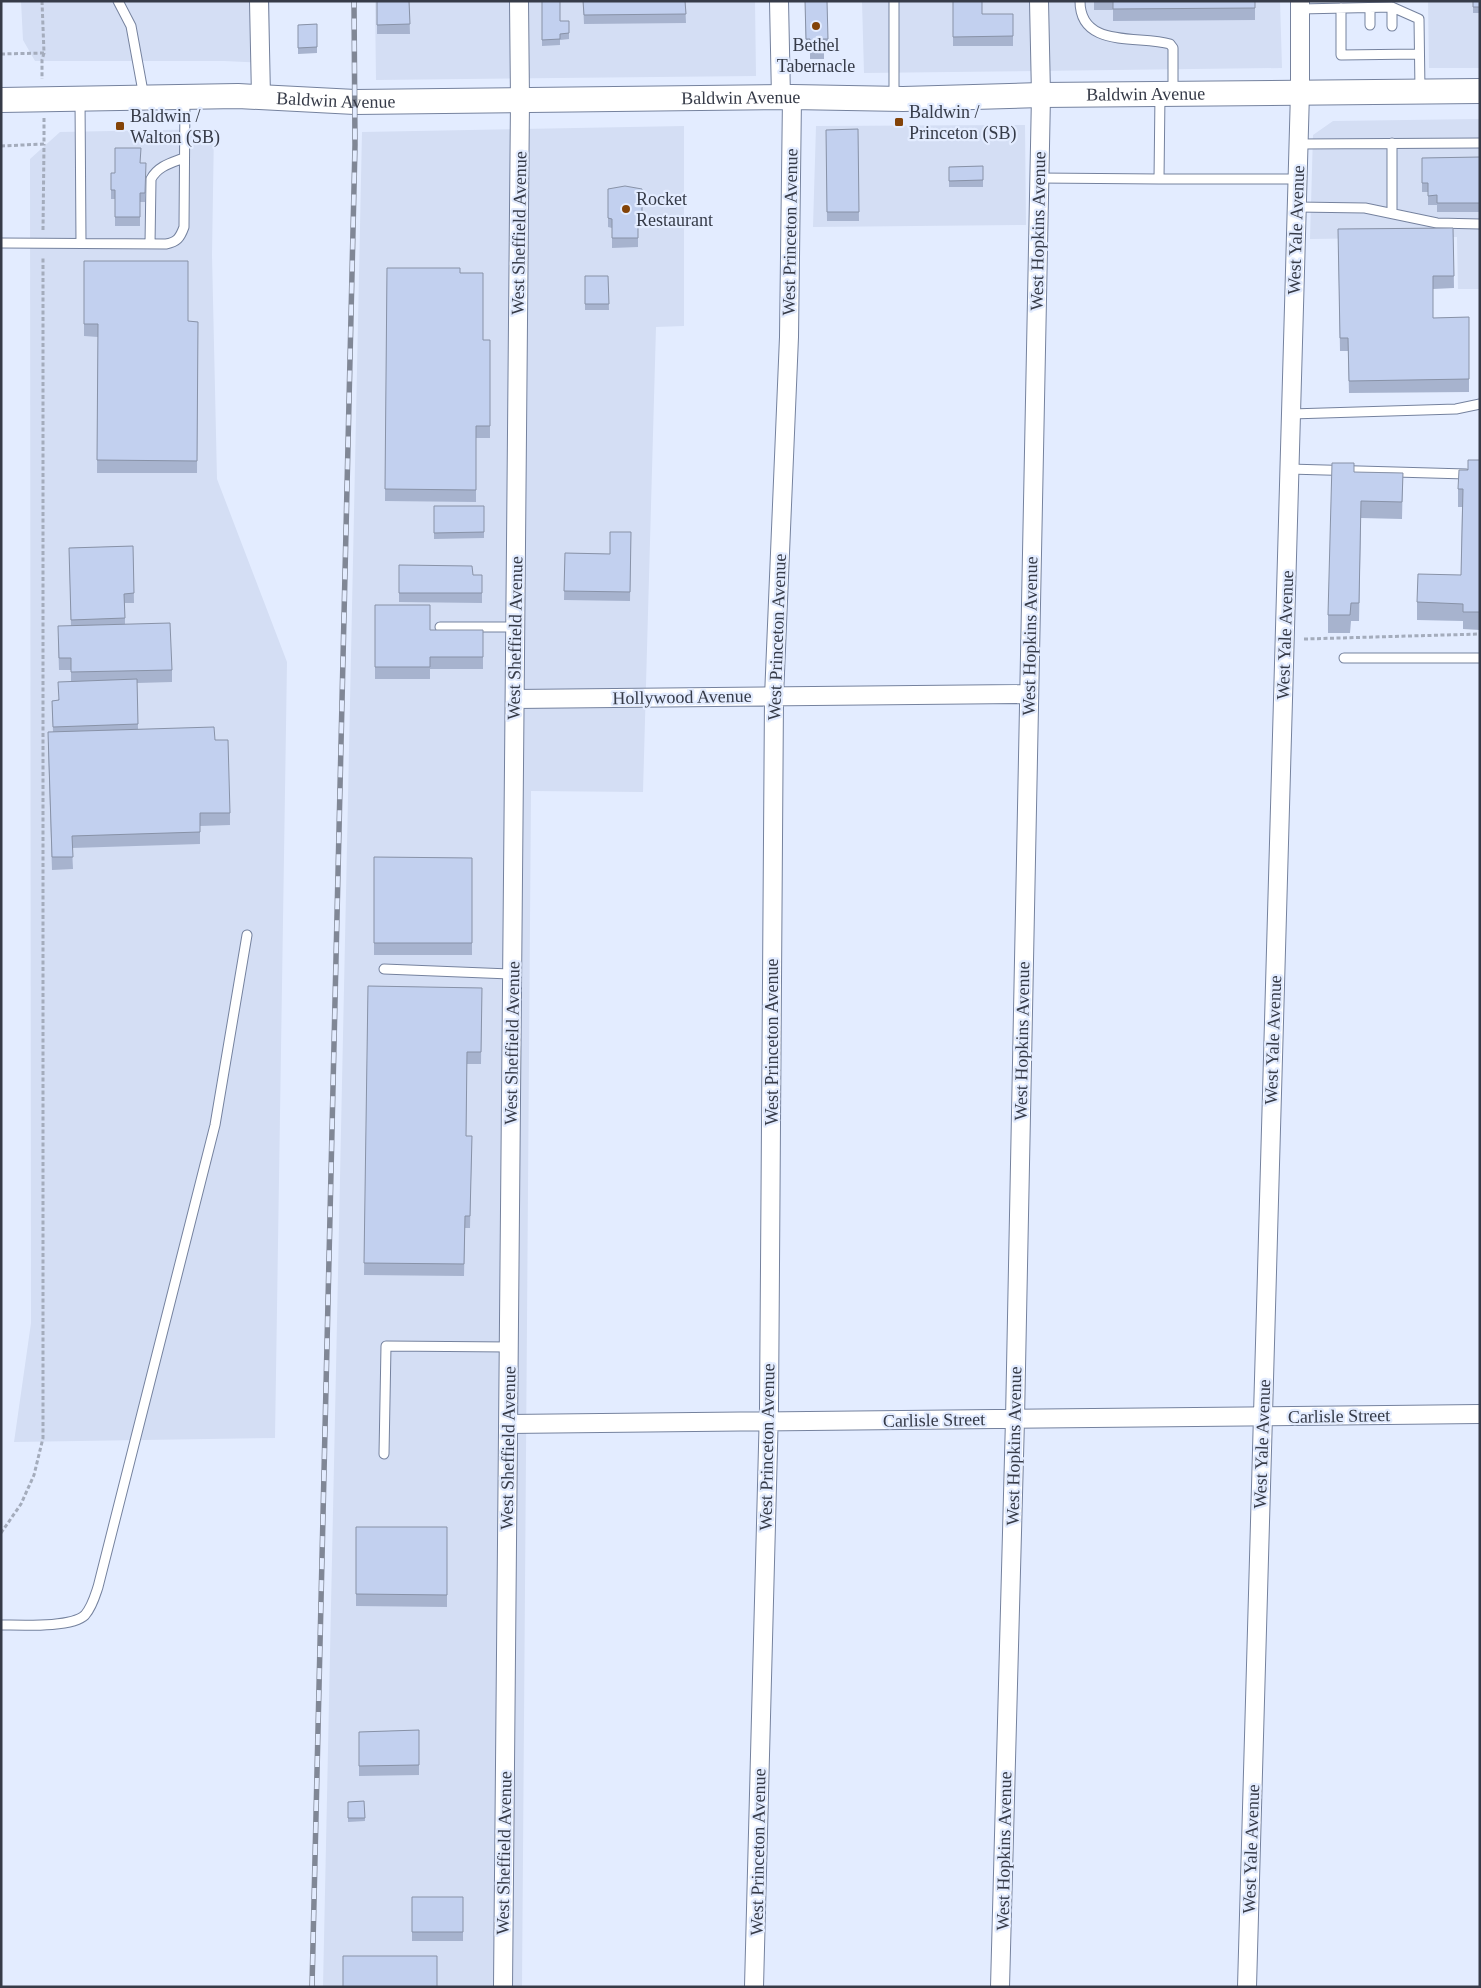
<svg xmlns="http://www.w3.org/2000/svg" width="1481" height="1988" viewBox="0 0 1481 1988" font-family="Georgia,serif">
<style>
.built{fill:#d4def4}
.lines{fill:none;stroke-linecap:round;stroke-linejoin:round}
.service-casing{stroke:#75829e;stroke-width:11}
.minor-casing{stroke:#75829e;stroke-width:20}
.secondary-casing{stroke:#75829e;stroke-width:26}
.path{stroke:#a4acbc;stroke-width:3;stroke-dasharray:4 2.5;stroke-linecap:butt}
.service{stroke:#fff;stroke-width:9}
.minor{stroke:#fff;stroke-width:18}
.secondary{stroke:#fff;stroke-width:24}
.rail-casing{stroke:#808796;stroke-width:5.5}
.rail{stroke:#e3ecff;stroke-width:4;stroke-dasharray:11;stroke-linecap:butt}
.wall{fill:#a7b3ce}
.building{fill:#c2d0ef;stroke:#8892a7}
.poi-dot{fill:#834308;stroke:#e3ecff;stroke-width:2}
.labels{text-anchor:middle;dominant-baseline:central;stroke-width:4.5;stroke-linejoin:round;paint-order:stroke}
.poi-label{font-size:18px;fill:#363b48;stroke:#e3ecff;text-anchor:start}
.street-label{font-size:18px;fill:#363b48;stroke:#e3ecff}
</style>
<rect width="100%" height="100%" fill="#e3ecff"/>
<path class="built" d="M21 1H270V63L224 61H35L23 40Z
M375 1H755L756 76 376 80Z
M862 1H1280L1282 68 864 73Z
M1428 1H1480V68H1429Z
M1480 119V289H1458L1457 237 1310 239 1313 135 1333 121Z
M1025 125 1026 225 813 227 816 126Z
M684 126V326L656 327 643 792 531 791 522 1987H323L362 132Z
M214 129 212 255 217 479 287 662 275 1438 14 1442 31 1323 30 159 60 132Z"/>
<g class="lines">
<g class="service-casing">
<path id="service" d="M118 1 131 26 144 97
M894 1V99
M1080 1C1080 49 1139 35 1170 44L1173 48V93
M1392 7V26
M1341 8V55L1419 54
M1300 9 1392 7 1419 19 1420 90
M1370 25V8
M1160 95 1159 179H1297
M80 99 81 243
M1392 143V213
M1299 144 1480 143
M1039 178 1159 179
M1297 207 1365 208 1437 223 1480 224
M1 243 166 244C177 242 180 238 184 227L185 97
M150 244 151 179C158 166 171 163 184 158
M1291 414 1456 409 1480 404
M1289 469 1466 474
M440 627H515
M1344 658H1480
M384 969 512 974
M384 1454 386 1346 509 1347
M1 1625C20 1625 72 1628 85 1615 92 1607 95 1596 98 1587L215 1125 247 935"/>
</g>
<g class="minor-casing">
<path id="minor" d="M259 1 261 97
M779 1 781 98
M515 699 1029 694
M508 1424 1480 1414
M503 1987 520 100 519 1
M754 1987 769 1408 774 697 789 337 792 97
M1000 1987 1015 1419 1041 95 1039 1
M1247 1987 1300 92V1"/>
</g>
<g class="secondary-casing">
<g id="secondary">
<path id="s1" d="M1 100 238 96 355 102 792 97 903 99 1041 95 1480 91"/>
</g>
</g>
<path class="path" d="M42 1 44 53 42 60V79
M1 54 44 53
M1 146 44 144V118
M43 230 44 144
M1304 639 1480 634
M1 1533 21 1504 34 1475 43 1438V256"/>
<use href="#service" class="service"/>
<use href="#minor" class="minor"/>
<use href="#secondary" class="secondary"/>
<g class="rail-casing">
<path id="rail" d="M312 1987 355 145 354 1"/>
</g>
<use href="#rail" class="rail"/>
</g>
<path class="wall" d="M377 1H409L410 34H377Z
M542 1 560 21H569V39L560 40V45L542 46Z
M583 1H685L686 23 584 24Z
M805 1H827L828 51H824V59H810V51L806 52Z
M953 1 982 14H1013V46H953Z
M1094 1H1255V20L1113 21V10H1094Z
M1473 1H1480V13H1473Z
M317 24V53L298 54V25Z
M858 129 859 221H827L826 130Z
M1480 157V212H1437V205H1428V192H1422V158Z
M141 163 146 172 145 202H140V226H115V199H111V173H115Z
M983 166V187H949V167Z
M608 189H642V228H638V247L612 248V228L608 227Z
M1453 228 1454 288 1433 289V318L1469 317V392L1349 393 1348 351H1340L1338 229Z
M84 261 188 321 198 322 197 473H97L98 337 84 336Z
M387 268 460 273 483 340H490V438H476V502L385 501Z
M585 276H608L609 310H585Z
M1480 460V630L1463 629V621L1417 620V602L1461 575 1462 507H1458V489L1468 470Z
M1354 472 1403 473 1402 519 1361 518 1359 621H1351L1350 633H1328V615Z
M434 506H484V538L434 539Z
M631 532 630 601 564 600 565 553 610 554Z
M133 546 134 603H125V624L172 670V682L137 683 138 729 215 740 230 813V825L200 826V844L72 848 73 869 52 870 48 744 53 732 52 701 58 700 71 681V670H59L58 639 71 626 69 548Z
M399 565 473 575H482V603L399 602Z
M375 605 430 630H483V669H430V679H375Z
M374 857 472 858V955H374Z
M368 986 482 988 481 1064H467L466 1136H472L470 1228H465L464 1276 364 1275Z
M356 1527H447V1607L356 1606Z
M419 1730V1775L359 1776V1732Z
M364 1801 365 1821 348 1822V1802Z
M412 1897H463V1941H412Z"/>
<path class="building" d="M377 1H409L410 24 377 25Z
M542 1H560V21H569V33L560 34V39L542 40Z
M583 1H685L686 14 584 15Z
M805 1H827L828 39H823L824 47H810V39H806Z
M953 1H982V14H1013V36L953 37Z
M1113 1H1255V8L1113 9Z
M1473 1H1480V7H1473Z
M317 24V47L298 48V25Z
M858 129 859 212H827L826 130Z
M115 148H141L140 163H146L145 193H140V217H115V190H111V173H115Z
M1480 157V203H1437V195L1428 196V183H1422V158Z
M983 166V180L949 181V167Z
M625 186 642 189V219H638V238H612V219L608 218V189Z
M1453 228 1454 276H1433V318L1469 317V379L1349 381 1348 338H1340L1338 229Z
M84 261H188V321L198 322 197 461 97 460 98 324H84Z
M387 268H460V273H483V340H490V426H476V490L385 489Z
M585 276H608L609 304H585Z
M1468 460H1480V612H1463V604L1417 602 1418 574 1461 575 1463 489H1458L1459 470H1468Z
M1332 463H1354V472L1403 473 1402 502 1361 501 1359 603H1351L1350 615H1328Z
M434 506H484V532L434 533Z
M610 532H631L630 592 564 591 565 553 610 554Z
M133 546 134 593 124 594 125 618 71 620 69 548Z
M399 565 472 566 473 575H482V593H399Z
M375 605H430V630H483V657H430V667H375Z
M170 623 172 670 71 672V658H59L58 626Z
M137 679 138 724 53 727 52 701 59 700 58 682Z
M214 727 215 740H228L230 813H200V832L72 836 73 857H52L48 732Z
M374 857 472 858V943H374Z
M368 986 482 988 481 1052H467L466 1136H472L470 1216H465L464 1264 364 1263Z
M356 1527H447V1595L356 1594Z
M419 1730V1765L359 1766V1732Z
M364 1801 365 1818H348V1802Z
M412 1897H463V1932H412Z
M343 1956H437V1987H343Z"/>
<g class="poi-dot">
<circle cx="816" cy="26" r="5"/>
<rect x="894" y="117" width="10" height="10" rx="2.5"/>
<rect x="115" y="121" width="10" height="10" rx="2.5"/>
<circle cx="626" cy="209" r="5"/>
</g>
<g class="labels">
<g class="poi-label">
<text x="816" y="45" text-anchor="middle">Bethel<tspan x="816" dy="21">Tabernacle</tspan></text>
<text x="909" y="112">Baldwin /<tspan x="909" dy="21">Princeton (SB)</tspan></text>
<text x="130" y="116">Baldwin /<tspan x="130" dy="21">Walton (SB)</tspan></text>
<text x="636" y="199">Rocket<tspan x="636" dy="21">Restaurant</tspan></text>
</g>
<g class="street-label">
<text stroke="none"><textPath href="#s1" startOffset="1145">Baldwin Avenue</textPath></text>
<text stroke="none"><textPath href="#s1" startOffset="740">Baldwin Avenue</textPath></text>
<text stroke="none"><textPath href="#s1" startOffset="335">Baldwin Avenue</textPath></text>
<text transform="translate(1296 230) rotate(-88)">West Yale Avenue</text>
<text transform="translate(1038 231) rotate(-89)">West Hopkins Avenue</text>
<text transform="translate(790 232) rotate(-89)">West Princeton Avenue</text>
<text transform="translate(519 233) rotate(-89)">West Sheffield Avenue</text>
<text transform="translate(1285 635) rotate(-88)">West Yale Avenue</text>
<text transform="translate(1030 636) rotate(-89)">West Hopkins Avenue</text>
<text transform="translate(777 637) rotate(-88)">West Princeton Avenue</text>
<text transform="translate(515 638) rotate(-89)">West Sheffield Avenue</text>
<text transform="translate(682 697) rotate(-1)">Hollywood Avenue</text>
<text transform="translate(1273 1040) rotate(-88)">West Yale Avenue</text>
<text transform="translate(1022 1041) rotate(-89)">West Hopkins Avenue</text>
<text transform="translate(772 1042) rotate(-90)">West Princeton Avenue</text>
<text transform="translate(512 1043) rotate(-89)">West Sheffield Avenue</text>
<text transform="translate(1339 1416) rotate(-1)">Carlisle Street</text>
<text transform="translate(934 1420) rotate(-1)">Carlisle Street</text>
<text transform="translate(1262 1444) rotate(-88)">West Yale Avenue</text>
<text transform="translate(1014 1446) rotate(-89)">West Hopkins Avenue</text>
<text transform="translate(767 1447) rotate(-89)">West Princeton Avenue</text>
<text transform="translate(508 1448) rotate(-89)">West Sheffield Avenue</text>
<text transform="translate(1251 1849) rotate(-88)">West Yale Avenue</text>
<text transform="translate(1004 1851) rotate(-89)">West Hopkins Avenue</text>
<text transform="translate(758 1852) rotate(-89)">West Princeton Avenue</text>
<text transform="translate(504 1853) rotate(-89)">West Sheffield Avenue</text>
</g>
</g>
<rect width="1481" height="1988" fill="none" stroke="#363b48" stroke-width="5"/>
</svg>
